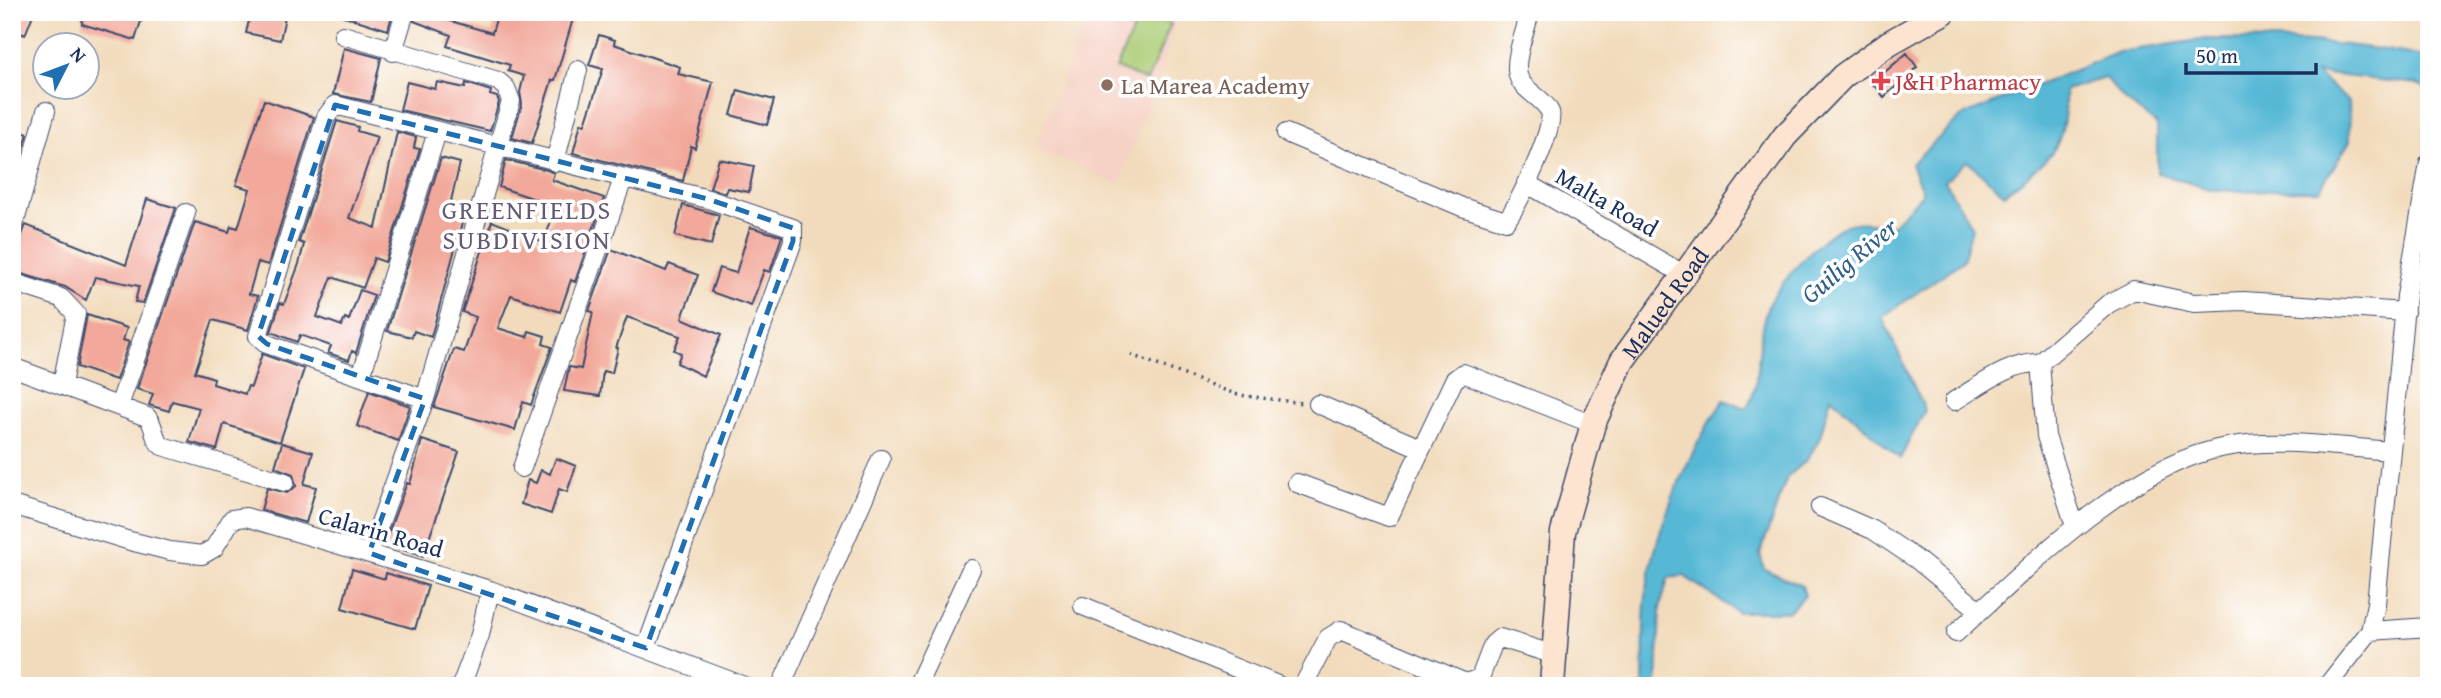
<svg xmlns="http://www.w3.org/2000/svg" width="2441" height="698" viewBox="0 0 2441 698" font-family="'Gentium Book Plus',serif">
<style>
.built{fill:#f6d1c5}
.green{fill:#abcc75;stroke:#637e6a;stroke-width:2}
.water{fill:#57b8d5;stroke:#39749a;stroke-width:2}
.building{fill:#f2a89a}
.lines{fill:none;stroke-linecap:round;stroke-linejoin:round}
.street-casing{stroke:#3b496c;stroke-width:20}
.secondary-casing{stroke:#3b496c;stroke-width:27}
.path{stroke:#3b496c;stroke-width:3.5;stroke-dasharray:2 5;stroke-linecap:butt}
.street{stroke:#fff;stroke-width:18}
.secondary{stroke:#fde4d0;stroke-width:24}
.marked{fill:none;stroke:#1f6fb2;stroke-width:5;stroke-dasharray:14 9;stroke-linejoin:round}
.health-dot{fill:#e0444e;stroke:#fff;stroke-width:2.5}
.education-dot{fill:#8d6e63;stroke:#fff;stroke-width:2.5}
.labels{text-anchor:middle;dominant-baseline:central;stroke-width:7;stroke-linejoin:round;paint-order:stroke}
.health-label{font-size:24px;fill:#be3a42;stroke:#fff;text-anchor:start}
.education-label{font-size:24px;fill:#785e54;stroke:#fff;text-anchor:start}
.street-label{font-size:24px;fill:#1b2f5e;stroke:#fff}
.neighbourhood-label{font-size:26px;letter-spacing:2px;fill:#665973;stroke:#fff}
.water-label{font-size:26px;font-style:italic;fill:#305f88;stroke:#fff}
</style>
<rect width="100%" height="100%" fill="#fff"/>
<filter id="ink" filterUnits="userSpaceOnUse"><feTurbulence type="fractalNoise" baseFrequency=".0143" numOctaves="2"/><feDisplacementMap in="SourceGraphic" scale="14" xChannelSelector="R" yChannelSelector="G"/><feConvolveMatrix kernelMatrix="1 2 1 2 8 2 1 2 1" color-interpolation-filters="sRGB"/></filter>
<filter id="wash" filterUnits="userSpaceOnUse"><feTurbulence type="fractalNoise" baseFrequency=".00686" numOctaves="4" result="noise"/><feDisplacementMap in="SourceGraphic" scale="28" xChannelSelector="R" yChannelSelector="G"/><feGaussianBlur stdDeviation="1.57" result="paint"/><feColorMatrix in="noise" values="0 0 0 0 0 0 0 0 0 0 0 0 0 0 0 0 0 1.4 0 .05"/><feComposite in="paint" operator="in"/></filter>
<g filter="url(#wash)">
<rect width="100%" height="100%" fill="#f2dbbc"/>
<path class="built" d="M1089 12H1181L1119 185 1035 148Z"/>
<path class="green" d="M1141 12 1171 24 1147 81 1116 68Z"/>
<path class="water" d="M2206 39C2281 39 2355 42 2429 58V89L2417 84 2316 73 2349 102 2350 141 2319 190 2216 191 2157 173V125L2125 100 2105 78 2065 90C2067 152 2050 157 2004 194L1967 161 1945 181 1972 228 1963 261 1882 317 1925 410 1900 459 1831 397 1819 440 1806 461 1787 477 1760 554 1764 569 1802 586 1805 595 1788 612H1737L1684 576 1668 578 1660 608 1657 686H1643C1644 659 1643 632 1645 605 1651 538 1686 455 1724 400L1746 408C1762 388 1756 336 1767 309 1777 285 1820 237 1844 226 1857 220 1879 223 1892 226L1923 193 1911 164 1962 116 2119 52Z"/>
<g id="blocks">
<path class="building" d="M12 12H34L25 35 12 29Z
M83 12H144L135 40 82 24Z
M251 12H286L280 40 246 33Z
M342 12H393L388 30 341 15Z
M416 12H450L447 20 492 33 498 12H575L555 80H552L532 143 512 138 522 104 520 92 524 76 508 71 510 65 447 46 451 35 414 21Z
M599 35 615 40 614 44 680 67 678 74 713 82 695 148 691 146 683 181 573 153 581 123 585 124 603 69 589 65Z
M344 48 381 58 371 102 333 94Z
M1907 53 1917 67 1884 97 1872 83Z
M407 82 435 89 437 82 465 88 466 83 491 91 490 95 497 97 499 102 490 131 400 110Z
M738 90 774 100 767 125 731 115Z
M264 100 314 117 268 265 258 262 249 294 258 296 248 330 213 320 195 372 214 378 213 384 245 394 248 386 251 387 262 354 304 369 280 442 224 424 217 450 189 442 199 408 172 401 169 411 149 405 153 394 137 389 195 222 229 232 231 226 238 228 250 189 236 185Z
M337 121 358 127 357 131 377 137 349 218 376 228 397 132 416 137 414 148 420 149 385 262 374 258 363 288 332 277 317 317 342 326 345 318 349 320 360 290 374 295 356 353 352 351 349 360 328 353 331 346 300 335 297 342 271 332 280 303 284 304 299 264 304 244 299 242Z
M12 129 28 134 20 160 12 158Z
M441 158 460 163 449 209 465 212 431 337 414 331 412 337 387 331Z
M719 159 754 166 749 192 727 188 725 193 710 188Z
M506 160 547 170 554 173 552 180 604 198 575 282 571 280 560 312 511 295 498 328 527 337 529 331 545 336 543 344 552 347 531 405 523 402 515 430 434 407 454 349 464 352 476 317 462 312 492 221 544 242 556 206 499 187Z
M147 199 176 208 143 303 135 302 139 286 95 277 86 300 65 287 12 271V243L20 240 26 225 126 265Z
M683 205 719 215 711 245 675 236Z
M750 227 782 236 770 272 764 270 751 306 711 292 719 268 736 273Z
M611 249 666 271 669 264 698 275 682 318 721 335 703 376 677 363 681 353 674 350 680 336 627 317 616 348H618L612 373 603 371 600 396 564 391 569 367 581 369 593 312 589 311Z
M87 315 127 328 123 340 129 342 116 380 77 367Z
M369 391 410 406 398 441 357 426Z
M422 440 459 452 423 556 384 544 407 483 410 484Z
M282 443 313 452 304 484 316 487 306 523 261 510 267 488 287 493 296 486 293 474 275 467Z
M556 458 576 466 567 492 559 489 551 514 521 504 528 480 536 483 541 470 550 474Z
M352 569 385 579 386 573 428 586 415 629 342 608Z"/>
</g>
</g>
<g filter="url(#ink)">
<use href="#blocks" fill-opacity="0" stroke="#3b496c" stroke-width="2"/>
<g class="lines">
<g class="street-casing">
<path id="street" d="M343 35 498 81 506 88 511 101 425 399 369 553
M393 52 405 12
M1286 133 1462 207 1506 221C1517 209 1556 126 1550 112 1543 96 1518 90 1517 70 1516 52 1526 30 1530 12
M555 162 578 70
M1526 183 1683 274
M12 232 46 111
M12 282 61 298 76 314 62 384
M2040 363 2046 436 2075 526
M12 367 147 417C156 426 152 438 162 446L285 482
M361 376 437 132
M425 399 267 344 258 336 326 117 335 105 708 199 793 228V241L646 648
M1954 401C1980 386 2009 362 2040 363L2108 304 2134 290 2194 303 2244 301 2405 312
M1318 404 1420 448
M119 406 186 213
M522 468 623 179
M1297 483 1389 517 1454 380 1463 373 1593 424
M12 505 130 541 170 551 202 555 214 548 232 519 246 517 490 590 744 686
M1820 507 1873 530 1916 559 1980 611
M1083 606 1280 686
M2370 631 2429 627
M1956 633C2027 569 2129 464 2226 447 2279 437 2337 447 2391 451
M461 686 480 635 490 590
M781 686 881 459
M917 686 971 569
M1303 686 1328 638 1341 630 1466 683 1480 678 1493 644 1500 638 1555 655
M2327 686 2370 631 2376 604 2406 296 2429 163"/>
</g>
<g class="secondary-casing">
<g id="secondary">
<path id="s1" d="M1552 686 1563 532 1593 424 1622 361 1785 136 1843 76 1889 43 1944 12"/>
</g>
</g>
<path class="path" d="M1131 355 1238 395 1303 403"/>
<use href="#street" class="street"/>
<use href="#secondary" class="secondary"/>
</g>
</g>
<path class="marked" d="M335 105 708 199 793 228V241L646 648 369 553 425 399 267 344 258 336Z"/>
<path class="health-dot" d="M1877.5 70.5h7v7h7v7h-7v7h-7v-7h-7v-7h7z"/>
<circle class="education-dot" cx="1107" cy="85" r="7"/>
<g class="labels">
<g class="health-label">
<text x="1895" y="81">J&amp;H Pharmacy</text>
</g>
<g class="education-label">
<text x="1121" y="85">La Marea Academy</text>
</g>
<g class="street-label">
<text transform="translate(1607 202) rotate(30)">Malta Road</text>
<text stroke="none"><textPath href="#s1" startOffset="408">Malued Road</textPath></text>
<text transform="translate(381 532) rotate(16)">Calarin Road</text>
</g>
<g class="neighbourhood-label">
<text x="527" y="209">GREENFIELDS<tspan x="527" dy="30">SUBDIVISION</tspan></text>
</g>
<g class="water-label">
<text transform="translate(1849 260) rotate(-40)">Guilig River</text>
</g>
</g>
<rect width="2441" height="698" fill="none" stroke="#fff" stroke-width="42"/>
<g transform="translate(66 66) rotate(48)"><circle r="33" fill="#ffffff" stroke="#a4acbf" stroke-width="2"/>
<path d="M0-5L12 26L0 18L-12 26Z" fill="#1f6fb2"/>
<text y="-10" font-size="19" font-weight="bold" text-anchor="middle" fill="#1b2f5e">N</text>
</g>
<path d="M2186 63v10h130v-10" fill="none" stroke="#1b2f5e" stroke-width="3.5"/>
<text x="2196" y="63" font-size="21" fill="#1b2f5e" stroke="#ffffff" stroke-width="5" paint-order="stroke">50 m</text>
</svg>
